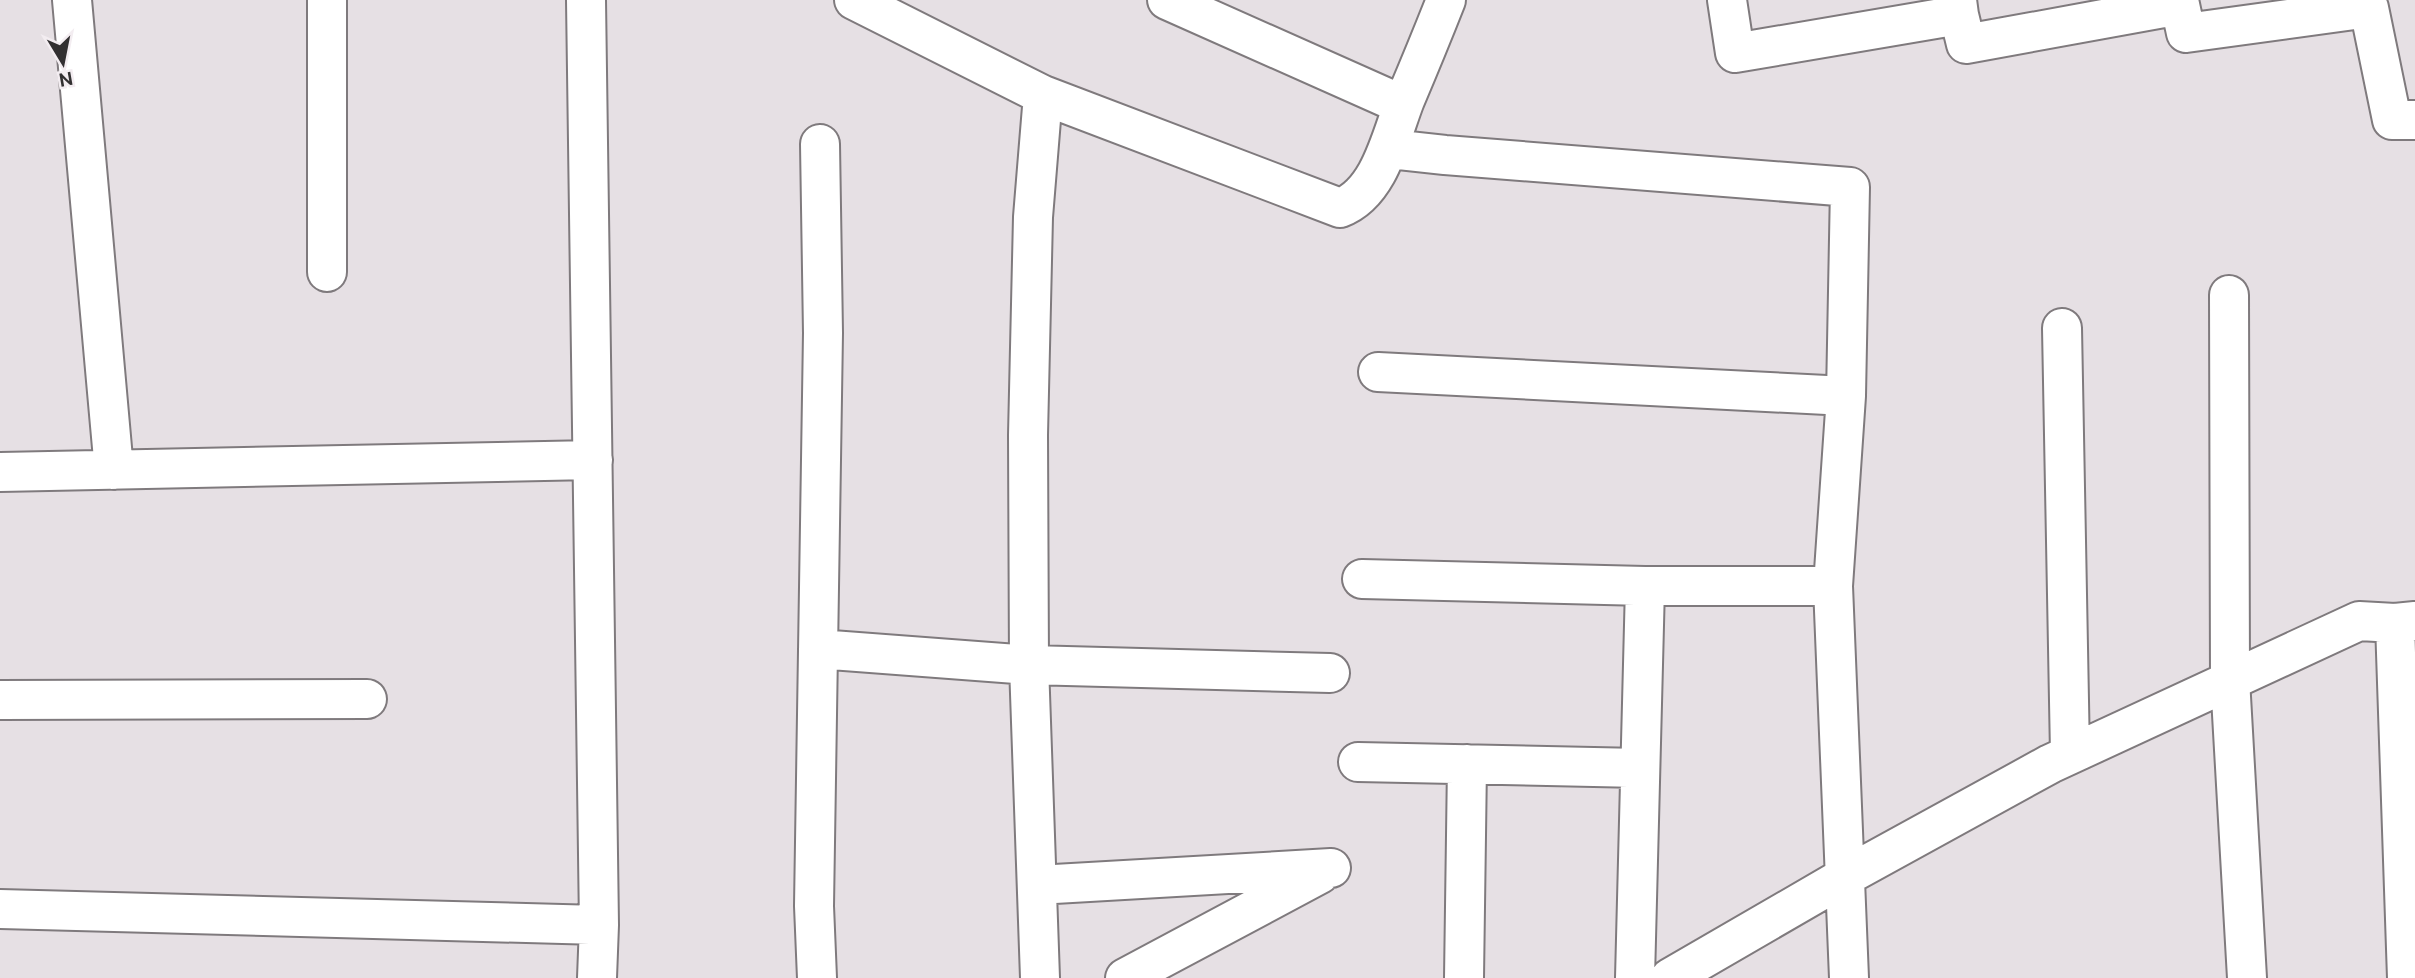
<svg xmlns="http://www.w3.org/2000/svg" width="2415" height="978" viewBox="0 0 2415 978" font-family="Ubuntu,sans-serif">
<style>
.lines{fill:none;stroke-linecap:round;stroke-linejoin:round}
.minor-casing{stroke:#7f7a7d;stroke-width:42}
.minor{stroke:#fff;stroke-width:38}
</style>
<rect width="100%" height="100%" fill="#e6e0e4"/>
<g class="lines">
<g class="minor-casing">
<path id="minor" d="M72 0 114 470
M327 0V272
M586 0 599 925 597 978
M854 0 1043 95 1340 208C1380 193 1391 136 1405 100 1419 67 1433 33 1446 0
M1167 0 1403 105
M1727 0 1735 53 1959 15 1957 0
M2179 0 2186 33 2369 8 2392 120H2415
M1959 15 1966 44 2180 5
M1390 149 1445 155 1850 187 1846 396 1833 586 1849 978
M2229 295 2230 679 2247 978
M2062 328 2070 754
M1378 372 1846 396
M0 472 593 460
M1362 579 1645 586 1635 978
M1645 586H1833
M2395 623 2407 978
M818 649 1029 665 1330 673
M0 700 367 699
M1358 762 1640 768
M1037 885 1331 868
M0 909 599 925
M817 978 814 906 823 333 820 144
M1040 978 1029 665 1028 435 1033 217 1043 95
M1125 978 1320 874
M1464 978 1467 764
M1670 978 1846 876 2050 764 2359 621 2395 623 2415 621"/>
</g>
<use href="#minor" class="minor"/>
</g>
<g transform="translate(63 63) rotate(170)" stroke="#f3edf1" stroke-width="5" paint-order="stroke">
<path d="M0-5L12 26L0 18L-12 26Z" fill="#323031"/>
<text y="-10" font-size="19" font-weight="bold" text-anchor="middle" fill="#323031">N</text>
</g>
</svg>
